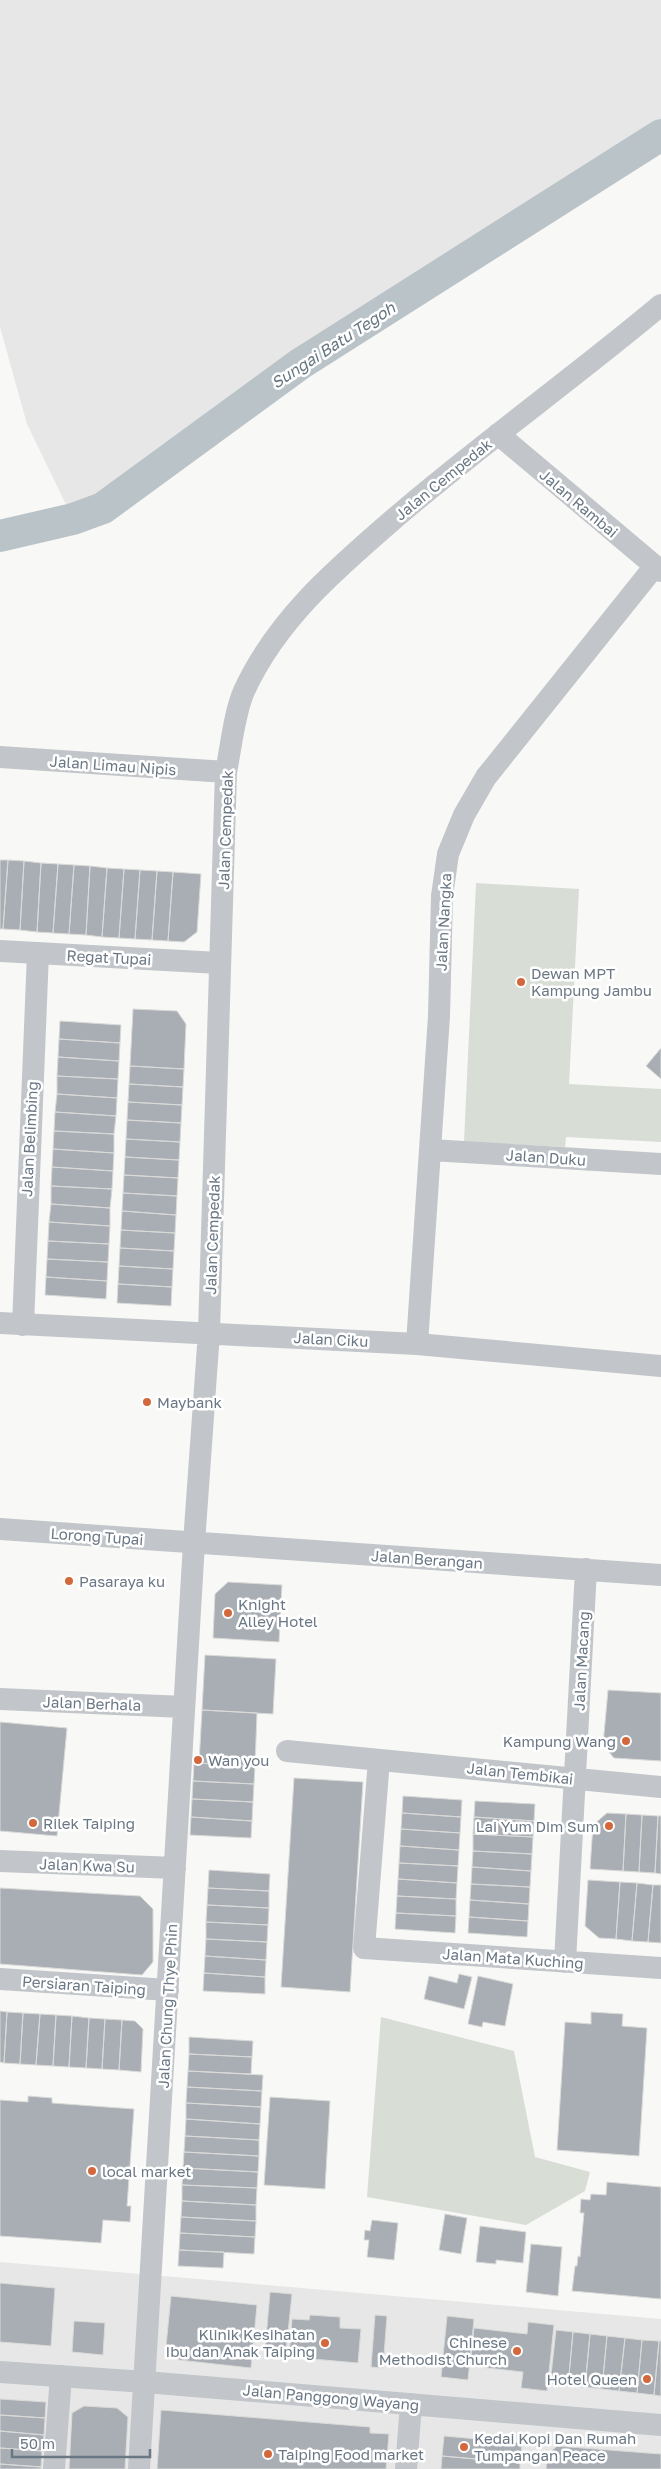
<svg xmlns="http://www.w3.org/2000/svg" width="661" height="2469" viewBox="0 0 661 2469" font-family="'Golos Text',sans-serif">
<style>
.built{fill:#e6e7e6}
.green{fill:#d8ddd6}
.lines{fill:none;stroke-linecap:round;stroke-linejoin:round}
.river{stroke:#bac3c8;stroke-width:32}
.building{fill:#a8aeb4;stroke:#dadad8}
.minor{stroke:#c2c5c9;stroke-width:22}
.poi-dot{fill:#d2683c;stroke:#fff;stroke-width:2}
.labels{text-anchor:middle;dominant-baseline:central;stroke-width:5;stroke-linejoin:round;paint-order:stroke}
.street-label{font-size:15px;fill:#6a7784;stroke:#fff}
.poi-label{font-size:15px;fill:#6a7784;stroke:#fff;text-anchor:start}
.water-label{font-size:16px;font-style:italic;fill:#66777f;stroke:#fff}
</style>
<rect width="100%" height="100%" fill="#f8f8f6"/>
<path class="built" d="M0 0H661V126L300 364 73 519 27 424 0 327Z
M0 2262 661 2319V2469H0Z"/>
<path class="green" d="M476 883 579 889 569 1084 661 1089V1142L566 1137 565 1147 464 1142Z
M381 2017 514 2051 535 2157 590 2172 585 2191 526 2225 367 2197Z"/>
<g class="lines">
<path class="river" d="M0 536 73 519 103 508 300 364 661 135"/>
</g>
<path class="building" d="M0 860H8L3 929H0Z
M8 860 24 861 20 930 3 929Z
M24 861 41 863 37 932 20 930Z
M41 863 58 864 53 933 37 932Z
M58 864 74 865 69 934 53 933Z
M74 865 90 866 86 935 69 934Z
M90 866 107 868 102 937 86 935Z
M107 868 124 869 119 938 102 937Z
M124 869 140 870 135 939 119 938Z
M140 870 157 871 152 940 135 939Z
M157 871 173 872 168 941 152 940Z
M173 872 201 874 197 932 184 942 168 941Z
M133 1009 177 1011 186 1024 184 1069 130 1066Z
M60 1021 121 1025 120 1043 59 1039Z
M59 1039 120 1043 119 1061 58 1057Z
M661 1048V1079L646 1066Z
M58 1057 119 1061 118 1079 57 1076Z
M130 1066 184 1069 183 1087 129 1084Z
M57 1076 118 1079 117 1098 57 1094Z
M129 1084 183 1087 182 1105 128 1102Z
M57 1094 117 1098 116 1116 55 1112Z
M128 1102 182 1105 181 1123 127 1120Z
M55 1112 116 1116 114 1134 54 1131Z
M127 1120 181 1123 180 1142 126 1139Z
M54 1131 114 1134V1153L53 1149Z
M126 1139 180 1142 179 1160 125 1157Z
M53 1149 114 1153 113 1171 52 1167Z
M125 1157 179 1160 178 1178 124 1175Z
M52 1167 113 1171 112 1189 51 1186Z
M124 1175 178 1178 177 1196 123 1193Z
M51 1186 112 1189 110 1208 51 1204Z
M123 1193 177 1196 176 1215 122 1211Z
M51 1204 110 1208V1226L49 1222Z
M122 1211 176 1215 175 1233 121 1230Z
M49 1222 110 1226 109 1244 48 1241Z
M121 1230 175 1233 174 1251 120 1248Z
M48 1241 109 1244 108 1262 47 1259Z
M120 1248 174 1251 173 1269 119 1266Z
M47 1259 108 1262 107 1281 46 1277Z
M119 1266 173 1269 172 1287 118 1284Z
M46 1277 107 1281 106 1299 45 1295Z
M118 1284 172 1287 171 1306 117 1303Z
M228 1582 282 1585 279 1642 213 1638 215 1594Z
M205 1655 276 1659 273 1714 202 1710Z
M608 1690 661 1693V1761L614 1758 603 1745Z
M202 1710 257 1713 255 1766 199 1763Z
M0 1722 67 1728 57 1836 0 1831Z
M194 1763 255 1766 254 1784 193 1781Z
M294 1778 363 1782 350 1992 281 1987Z
M193 1781 254 1784 253 1802 192 1799Z
M403 1796 462 1800 461 1817 402 1813Z
M192 1799 253 1802 252 1821 191 1817Z
M475 1801 535 1804 534 1821 474 1817Z
M402 1813 461 1817 460 1833 401 1829Z
M607 1813 626 1814 623 1871 590 1869 593 1825Z
M626 1814 642 1815 639 1872 623 1871Z
M642 1815 658 1816 655 1873 639 1872Z
M658 1816H661V1874L655 1873Z
M191 1817 252 1821 251 1838 190 1835Z
M474 1817 534 1821 533 1837 473 1834Z
M401 1829 460 1833 459 1850 400 1846Z
M473 1834 533 1837 532 1854 473 1851Z
M400 1846 459 1850 458 1866 399 1863Z
M473 1851 532 1854 531 1871 472 1867Z
M399 1863 458 1866 457 1883 398 1879Z
M472 1867 531 1871 530 1887 471 1884Z
M209 1870 270 1874 269 1891 208 1888Z
M398 1879 457 1883 456 1899 397 1896Z
M588 1880 620 1882 616 1939 599 1938 585 1926Z
M620 1882 637 1883 632 1941 616 1939Z
M637 1883 653 1885 648 1942 632 1941Z
M471 1884 530 1887 529 1904 470 1900Z
M653 1885H661V1943L648 1942Z
M0 1888 140 1896 153 1909V1962L142 1975 0 1964Z
M208 1888 269 1891V1908L207 1905Z
M397 1896 456 1899V1916L396 1913Z
M470 1900 529 1904 528 1921 469 1917Z
M207 1905 269 1908 268 1925 206 1922Z
M396 1913 456 1916 455 1933 395 1929Z
M469 1917 528 1921 527 1937 468 1933Z
M206 1922 268 1925 267 1942 206 1939Z
M206 1939 267 1942 266 1960 205 1956Z
M205 1956 266 1960 265 1977 204 1973Z
M204 1973 265 1977V1994L203 1991Z
M459 1974 472 1977 464 2009 424 1999 429 1976 457 1983Z
M478 1976 513 1984 505 2026 483 2022 482 2027 468 2024Z
M0 2011 7 2012 4 2063 0 2062Z
M7 2012 23 2013 20 2064 4 2063Z
M591 2012 623 2014 622 2026 647 2028 639 2156 557 2150 565 2022 591 2024Z
M23 2013 40 2014 36 2065 20 2064Z
M40 2014 56 2015 53 2066 36 2065Z
M56 2015 72 2016 69 2067 53 2066Z
M72 2016 89 2018 86 2068 69 2067Z
M89 2018 105 2019 102 2069 86 2068Z
M105 2019 122 2020 119 2070 102 2069Z
M122 2020 135 2021 143 2029 141 2072 119 2070Z
M189 2037 253 2041 252 2057 189 2054Z
M189 2054 252 2057 251 2074 188 2071Z
M188 2071 263 2075 262 2091 187 2087Z
M187 2087 262 2091 261 2107 186 2103Z
M28 2096 52 2098V2103L134 2109 127 2206H131L130 2222 103 2220 101 2243 0 2236V2100L28 2102Z
M270 2097 330 2101 325 2189 264 2185Z
M186 2103 261 2107 260 2124 186 2119Z
M186 2119 260 2124 259 2140 185 2136Z
M185 2136 259 2140V2156L184 2152Z
M184 2152 259 2156 258 2172 183 2168Z
M183 2168 258 2172 257 2188 182 2185Z
M607 2182 661 2187V2299L572 2291 575 2266H577L578 2256 580 2257 584 2213H580L581 2199 590 2200 591 2194 606 2195Z
M182 2185 257 2188 256 2205 182 2201Z
M182 2201 256 2205V2221L181 2217Z
M445 2214 467 2218 461 2254 439 2250Z
M181 2217 256 2221 255 2237 180 2233Z
M372 2220 398 2223 394 2260 367 2257 369 2240H364L365 2230 370 2231Z
M480 2226 526 2232 523 2263 496 2260V2264L476 2262Z
M180 2233 255 2237 254 2254 179 2250Z
M531 2244 562 2247 558 2296 526 2292Z
M179 2250 224 2252 223 2268 178 2266Z
M0 2283 55 2288 51 2346 0 2342Z
M270 2292 292 2294 286 2352 265 2350Z
M171 2296 257 2305 251 2368 179 2360 166 2346Z
M310 2315 340 2317V2328L361 2329 358 2363 289 2357 292 2319 309 2320Z
M375 2315 387 2316 383 2368 371 2367Z
M447 2316 474 2319 468 2380 441 2377Z
M74 2321 105 2323 103 2355 72 2352Z
M528 2322 554 2325 547 2391 521 2388 523 2372 470 2366 474 2328 527 2334Z
M556 2330 573 2332 568 2386 550 2384Z
M573 2332 590 2334 585 2387 568 2386Z
M590 2334 607 2336 602 2389 585 2387Z
M607 2336 625 2338 619 2391 602 2389Z
M625 2338 642 2340 637 2393 619 2391Z
M642 2340 659 2341 654 2395 637 2393Z
M659 2341H661V2396L654 2395Z
M0 2399 46 2402 45 2418 0 2415Z
M84 2406 117 2408 128 2417 125 2469H69L72 2413Z
M161 2410 370 2427V2433L389 2434 386 2469H157Z
M0 2415 45 2418 44 2435 0 2431Z
M0 2431 44 2435 42 2451 0 2448Z
M444 2436 522 2443 520 2463 442 2456Z
M557 2446 661 2454V2469H546L547 2455Z
M0 2448 42 2451 41 2467 0 2464Z
M442 2456 520 2463V2469H441Z
M0 2464 41 2467V2469H0Z"/>
<g class="lines">
<path class="minor" d="M498 434 661 571
M0 757 226 772
M0 951 219 963
M431 1150 661 1164
M0 1323 417 1344 661 1366
M23 1325 38 953
M417 1344 439 1016 442 896 448 854 464 815 486 777 655 566
M0 1529 661 1575
M0 1699 184 1707
M287 1751 661 1787
M379 1760 364 1948 661 1968
M0 1861 175 1868
M565 1962 586 1569
M0 1979 168 1990
M0 2372 145 2382 661 2425
M54 2469 61 2376
M139 2469 194 1543 209 1332 226 772C231 748 234 714 244 691 277 619 336 569 395 518 481 444 574 378 661 305
M406 2469 411 2404"/>
</g>
<g class="poi-dot">
<circle cx="521" cy="982" r="5"/>
<circle cx="147" cy="1402" r="5"/>
<circle cx="69" cy="1581" r="5"/>
<circle cx="228" cy="1613" r="5"/>
<circle cx="626" cy="1741" r="5"/>
<circle cx="198" cy="1760" r="5"/>
<circle cx="33" cy="1823" r="5"/>
<circle cx="609" cy="1826" r="5"/>
<circle cx="92" cy="2171" r="5"/>
<circle cx="325" cy="2343" r="5"/>
<circle cx="517" cy="2351" r="5"/>
<circle cx="647" cy="2379" r="5"/>
<circle cx="464" cy="2447" r="5"/>
<circle cx="268" cy="2454" r="5"/>
</g>
<g class="labels">
<g class="street-label">
<text transform="translate(443 479) rotate(-39)">Jalan Cempedak</text>
<text transform="translate(579 503) rotate(40)">Jalan Rambai</text>
<text transform="translate(113 765) rotate(4)">Jalan Limau Nipis</text>
<text transform="translate(225 830) rotate(-88)">Jalan Cempedak</text>
<text transform="translate(443 922) rotate(-87)">Jalan Nangka</text>
<text transform="translate(109 957) rotate(3)">Regat Tupai</text>
<text transform="translate(29 1139) rotate(-87)">Jalan Belimbing</text>
<text transform="translate(546 1157) rotate(4)">Jalan Duku</text>
<text transform="translate(212 1235) rotate(-88)">Jalan Cempedak</text>
<text transform="translate(331 1339) rotate(3)">Jalan Ciku</text>
<text transform="translate(97 1536) rotate(4)">Lorong Tupai</text>
<text transform="translate(427 1559) rotate(4)">Jalan Berangan</text>
<text transform="translate(581 1661) rotate(-87)">Jalan Macang</text>
<text transform="translate(92 1703) rotate(2)">Jalan Berhala</text>
<text transform="translate(520 1773) rotate(6)">Jalan Tembikai</text>
<text transform="translate(87 1865) rotate(2)">Jalan Kwa Su</text>
<text transform="translate(513 1958) rotate(4)">Jalan Mata Kuching</text>
<text transform="translate(84 1985) rotate(4)">Persiaran Taiping</text>
<text transform="translate(167 2006) rotate(-87)">Jalan Chung Thye Phin</text>
<text transform="translate(331 2397) rotate(5)">Jalan Panggong Wayang</text>
</g>
<g class="poi-label">
<text x="531" y="973">Dewan MPT<tspan x="531" dy="17">Kampung Jambu</tspan></text>
<text x="157" y="1402">Maybank</text>
<text x="79" y="1581">Pasaraya ku</text>
<text x="238" y="1604">Knight<tspan x="238" dy="17">Alley Hotel</tspan></text>
<text x="616" y="1741" text-anchor="end">Kampung Wang</text>
<text x="208" y="1760">Wan you</text>
<text x="43" y="1823">Rilek Taiping</text>
<text x="599" y="1826" text-anchor="end">Lai Yum Dim Sum</text>
<text x="102" y="2171">local market</text>
<text x="315" y="2334" text-anchor="end">Klinik Kesihatan<tspan x="315" dy="17">Ibu dan Anak Taiping</tspan></text>
<text x="507" y="2342" text-anchor="end">Chinese<tspan x="507" dy="17">Methodist Church</tspan></text>
<text x="637" y="2379" text-anchor="end">Hotel Queen</text>
<text x="474" y="2438">Kedai Kopi Dan Rumah<tspan x="474" dy="17">Tumpangan Peace</tspan></text>
<text x="278" y="2454">Taiping Food market</text>
</g>
<g class="water-label">
<text transform="translate(333 345) rotate(-33)">Sungai Batu Tegoh</text>
</g>
</g>
<path d="M12 2449v8h138v-8" fill="none" stroke="#6a7784" stroke-width="2.5"/>
<text x="20" y="2449" font-size="15" fill="#6a7784" stroke="#ffffff" stroke-width="4" paint-order="stroke">50 m</text>
</svg>
